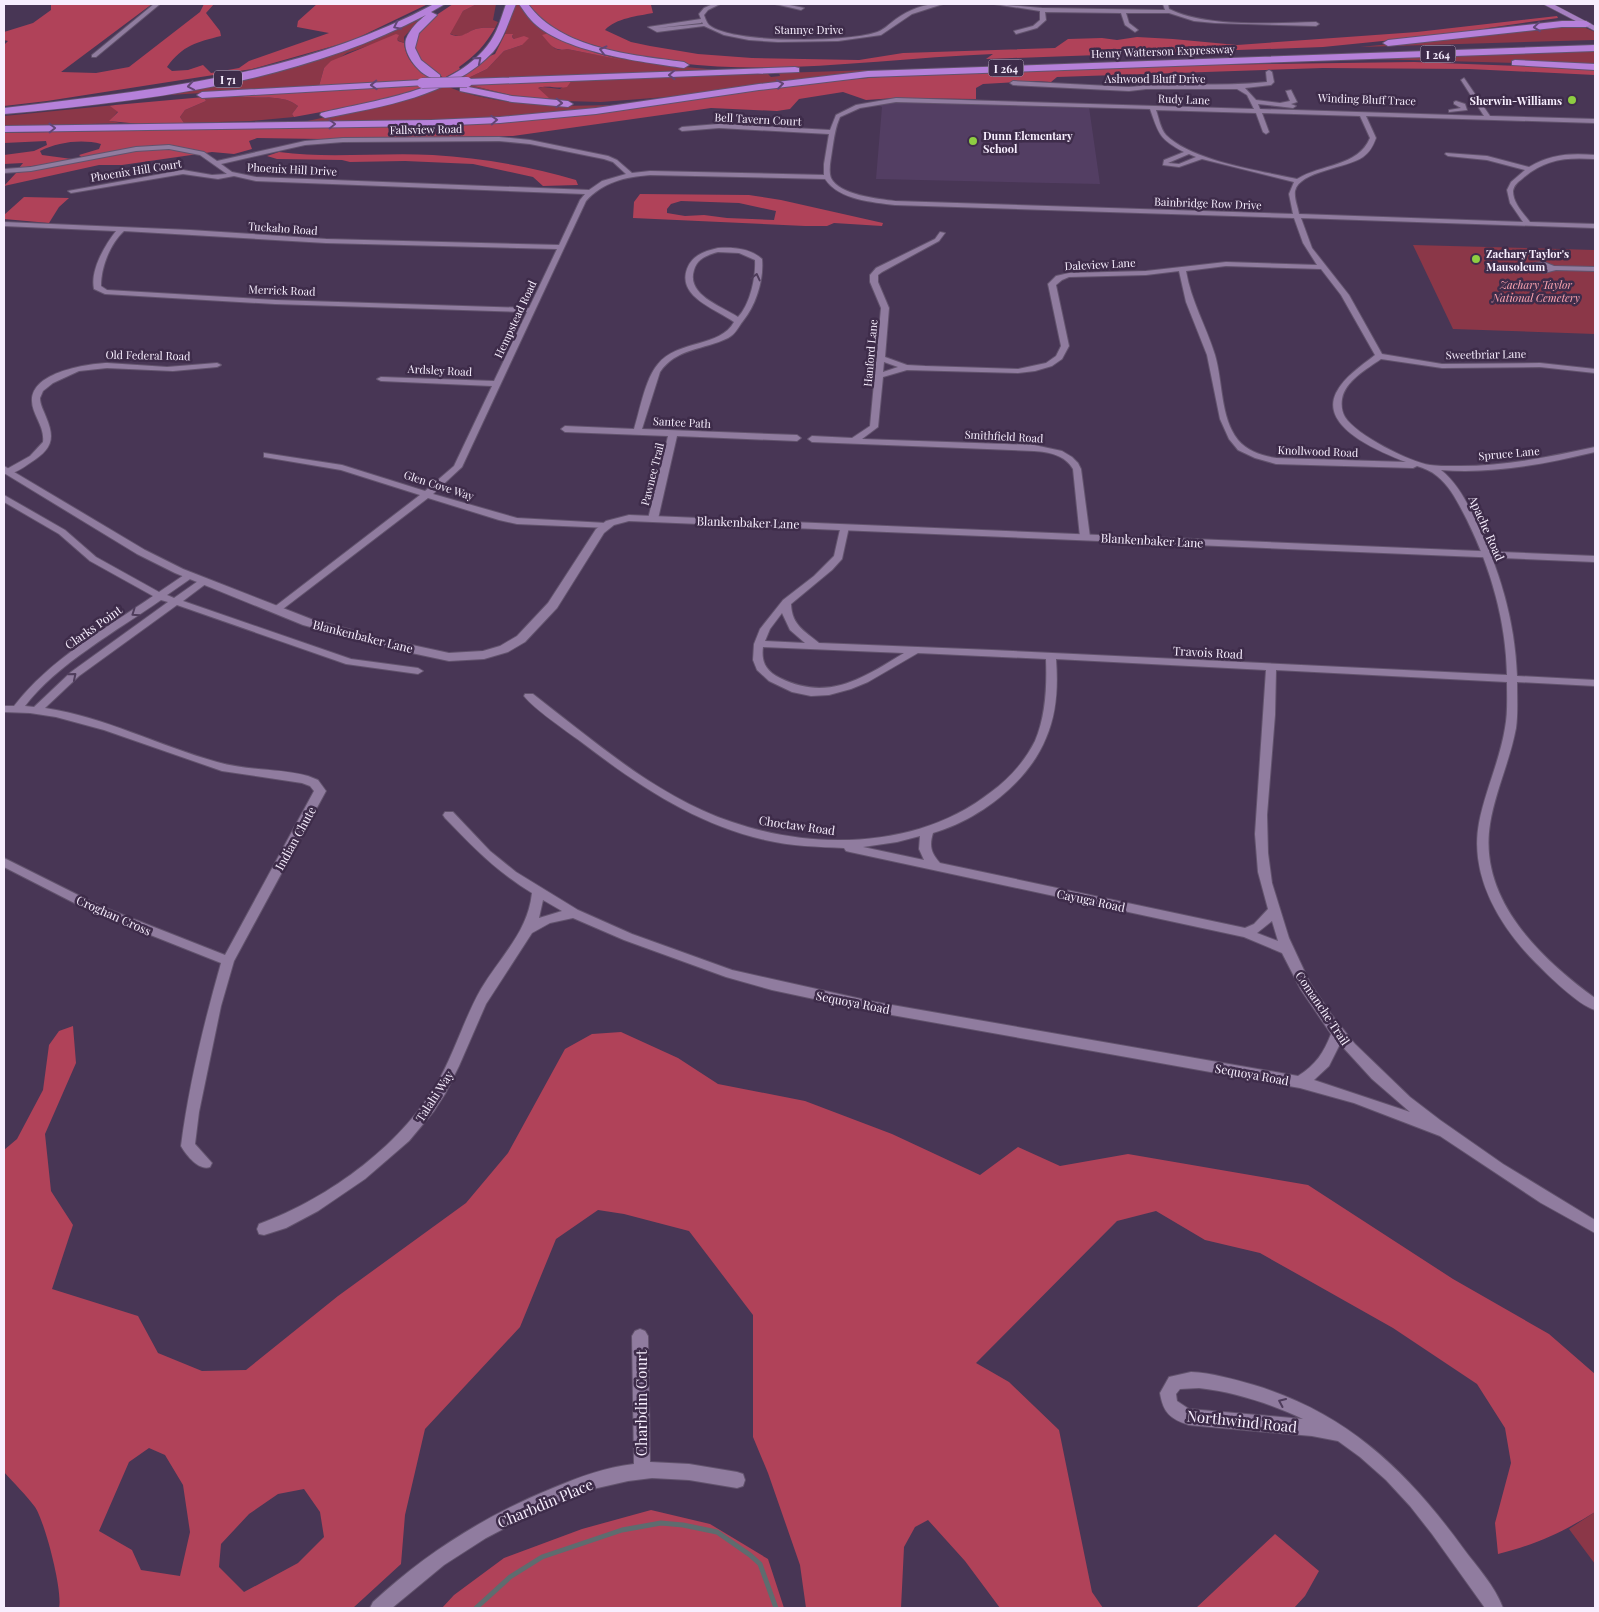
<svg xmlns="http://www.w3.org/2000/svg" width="1599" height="1612" viewBox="0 0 1599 1612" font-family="'Playfair Display',serif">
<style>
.built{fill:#533e63}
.green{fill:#8b3748}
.forest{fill:#b04259;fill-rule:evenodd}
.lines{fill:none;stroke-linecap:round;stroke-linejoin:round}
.stream{stroke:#5e6c6f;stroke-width:5}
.minor-casing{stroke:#62536d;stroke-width:2}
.tertiary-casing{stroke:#62536d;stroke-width:2}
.primary-casing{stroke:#62536d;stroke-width:1}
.motorway-casing{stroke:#62536d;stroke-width:2}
.minor{fill:#907c9f;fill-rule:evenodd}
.tertiary{fill:#907c9f;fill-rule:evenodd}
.primary{fill:#a77fc2;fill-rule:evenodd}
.motorway{fill:#b681da;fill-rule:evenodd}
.motorway-bridge-casing{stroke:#62536d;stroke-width:11;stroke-linecap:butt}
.motorway-bridge{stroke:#b681da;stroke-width:10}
.oneway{stroke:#624675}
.oneway2{stroke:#4e3c5b}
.poi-dot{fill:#8ecd42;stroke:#3e2c4a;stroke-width:2}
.labels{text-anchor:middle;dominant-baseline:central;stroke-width:5;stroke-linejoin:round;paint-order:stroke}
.far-street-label{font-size:11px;fill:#f7eefe;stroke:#3e2c4a}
.shield{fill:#3e2c4a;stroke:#c0b4c8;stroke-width:1}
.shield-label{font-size:11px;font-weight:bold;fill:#f7eefe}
.far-poi-label{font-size:11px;font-weight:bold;fill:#f7eefe;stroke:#3e2c4a;text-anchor:start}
.far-park-label{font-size:11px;font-style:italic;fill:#fba4b0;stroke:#3e2c4a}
.street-label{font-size:12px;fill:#f7eefe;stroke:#3e2c4a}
.near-street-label{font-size:15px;fill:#f7eefe;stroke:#3e2c4a}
</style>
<rect width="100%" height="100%" fill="#483655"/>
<path class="built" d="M910 102 1089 107 1100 184 876 179 882 107 876 104Z"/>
<path class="green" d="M477 4H496L493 20 498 22 495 28C487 28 480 27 473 30 464 35 460 39 449 33L463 11Z
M515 4H520L534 24 549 33 554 48 559 50 567 49 618 59 584 48 663 65 719 70 464 80 487 69 504 51 522 45 512 37 513 35 505 34Z
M419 20 404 37V43L390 37 385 40 347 53 324 68 319 86 169 95 69 105 191 87 365 42Z
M1579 25 1595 32V40L1360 47Z
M1595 51V65L1373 59 1381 58Z
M872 70 666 97 601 102 528 100 466 87V84L510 95 543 87 560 89 572 80 768 74 771 77 780 76 779 73Z
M443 85C502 109 570 107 632 104L594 109 469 119 303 122 349 112Z
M235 95C254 101 282 92 298 106L292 114 294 117 251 121 184 123 180 117 185 110 206 101 204 97Z
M115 105 111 106 118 111 110 121 121 123 4 127V116Z
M1413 245 1595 250V334L1453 329Z
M1595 1512V1564L1569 1529Z"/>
<path class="forest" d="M51 4H152L61 72 96 73 129 67 200 12 204 4H214L206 13 220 31 221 36C197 42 183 45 167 67L172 71 188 70 203 65 211 73 239 68 249 61 329 33 297 27 298 21 317 4H428L351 41 252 69 47 101 4 106V45L8 41 4 40V32L33 23 51 10Z
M453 4H477L463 11 450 34C460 39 464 34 473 30 480 27 488 28 495 28 486 44 475 56 459 67L460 69 444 78 422 64 413 46V41L426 22Z
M527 4H655L651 5 653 13C638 16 616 18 605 30L631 42 650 46 698 54 752 58 859 60 903 53 1055 48 1068 39 1102 38 1117 40 1137 37 1173 39 1237 45 1417 32 1557 16 1558 18 1488 28 1472 32 1323 47 986 59 993 54C861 59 726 86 597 46 578 40 553 32 539 19 534 15 531 8 527 4Z
M549 33 596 53 622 60 567 49C554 52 550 44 542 35Z
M396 34 399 35 397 39 398 41 404 43C406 62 419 72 436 81L319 86 324 68 331 61Z
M505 34H513L512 37 514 39 524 36 529 38 522 45 504 51 487 69 464 80H452C461 76 489 55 495 54Z
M1414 62 1595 69V75L1469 69 1323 68 1057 77 1051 82 1036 81 983 84 976 88V99L895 98 866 100 843 92 799 99 790 109 777 111 711 108 513 136 321 139 257 138 249 141 252 149 234 154 212 152 122 165H99L4 186 16 173 85 160 79 155 99 149 101 144C82 139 58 142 40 151L42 155 72 159 67 161 19 168 23 163 4 164V155L34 151 47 145 46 141 4 143V133L479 123 781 85 906 75 1202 65Z
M572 80 567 87C557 89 548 85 538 88L549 98 545 99 510 95 466 84Z
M429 85 381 101 294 117 292 114 298 106C282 92 254 101 235 95Z
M204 97 206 101 185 110 180 117 184 123 140 124 109 121 118 112 110 106 115 105Z
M279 152C330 159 381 152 433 155 481 158 529 166 576 180L578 185 543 186 533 177 473 164 405 161 350 162 342 160 277 159 267 156Z
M640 194 749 195 781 200 883 223 882 226 834 223 827 226H805L633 218 634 202ZM681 201 739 203 776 211 774 220 727 218 704 215 685 216 667 213V209L671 204Z
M24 197 69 198 59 207 49 223 4 219V215Z
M73 1026 76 1063 45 1134 51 1191 73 1225 52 1289 138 1316 158 1353 202 1371 246 1370 338 1296 466 1203 508 1153 565 1049 592 1034 621 1032 678 1058 718 1084 805 1101 892 1134 980 1175 1018 1147 1060 1166 1128 1154 1308 1185 1453 1279 1549 1334 1595 1374V1512C1561 1533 1537 1544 1498 1554L1495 1523 1511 1463 1505 1428 1477 1384 1393 1328 1260 1253 1205 1240 1156 1211 1117 1221 976 1363 1009 1382 1059 1430 1092 1592 1103 1608H1000L965 1561 928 1520 915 1527 904 1547 901 1608H806L800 1565 768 1473 753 1437V1315L689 1231 624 1214 598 1210 556 1239 520 1327 425 1429 405 1515 401 1564 353 1608H59C63 1591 45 1522 35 1507 26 1495 14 1483 4 1472V1150L17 1139 43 1090 49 1045 59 1031ZM149 1448 165 1455 183 1485 190 1532 180 1576 141 1570 132 1550 99 1531 129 1462ZM304 1489 320 1512 324 1537 298 1563 244 1592 219 1567 221 1544 249 1514 278 1494Z
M651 1510 710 1524 768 1559 784 1608H442L454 1595 504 1558 582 1529Z
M1275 1534 1319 1571 1305 1596 1294 1608H1196Z"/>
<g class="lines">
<path class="stream" d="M476 1608 510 1577 542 1557 622 1530 661 1523 683 1525 717 1532 750 1555 760 1564 776 1608"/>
<g class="minor-casing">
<path id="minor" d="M154 4H160L96 57H92V55Z
M713 4H720L708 10 704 15C705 18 707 23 709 25 731 44 846 42 874 33 883 31 889 24 896 19 910 9 926 3 943 4L912 14 881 35 838 41 778 42 749 40 724 35 704 26 657 32 648 27 701 19 699 14 704 8ZM702 22 703 24 657 28 701 23Z
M775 4H785L804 8 801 10Z
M994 4 1042 8 1165 10 1163 4H1168L1169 9C1207 28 1274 23 1316 22L1319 24 1316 26 1215 23 1194 21 1169 13H1126L1129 23 1138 30 1135 32 1125 25 1121 13 1045 12 1046 20 1037 28 1016 34 1014 31 1033 26 1040 20V11Z
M1269 70 1272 72 1274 82 1271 85 1245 88 1256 100 1280 103 1290 101 1286 91 1291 90 1297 102 1291 104 1296 106 1293 108 1258 104 1260 109 1484 116 1461 80 1464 78 1490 116 1595 119V123L1366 116 1376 138C1373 146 1370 152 1363 157 1348 168 1299 171 1295 191 1294 199 1298 207 1299 214L1523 222 1510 203 1507 190 1511 182 1525 170 1487 160 1448 156 1445 154 1446 153 1487 156 1529 167C1550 154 1571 153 1595 155V159C1566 157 1544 159 1522 179 1518 182 1514 185 1513 191 1513 203 1523 213 1530 222L1595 224V228L1301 218 1312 248 1349 295 1382 354 1442 364 1540 363 1595 369V373L1540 367 1442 368 1381 359C1367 369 1345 381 1342 399 1341 405 1342 412 1345 417 1356 435 1410 462 1430 465 1437 466 1445 466 1453 466 1502 467 1548 457 1595 447V452C1545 464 1494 474 1441 470 1456 482 1466 500 1474 517 1499 567 1515 620 1517 676L1595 680V686L1517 682C1517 697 1518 714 1516 728 1510 761 1495 792 1490 824 1478 899 1540 958 1595 998V1010C1578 1005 1549 976 1536 963 1500 927 1469 876 1479 823 1485 791 1500 760 1505 728 1508 713 1507 697 1507 682L1276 670 1275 715 1267 815 1268 853 1272 883 1289 938 1310 983 1331 1014 1355 1044 1410 1097 1440 1120 1503 1164 1595 1220V1233L1541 1203 1440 1136 1354 1103 1300 1088 875 1012 772 990 726 977 624 940 573 918 550 923 532 933 486 1004 459 1066 445 1094 434 1111 409 1141 365 1179 318 1211 286 1228 264 1235 259 1234 257 1229 259 1224C330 1198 405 1143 441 1076 456 1048 465 1017 481 989 500 957 528 932 532 893 496 871 474 848 445 818L443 815 445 812H453L490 851 516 872 578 910 632 934 732 970 875 1002 1298 1076C1316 1065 1324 1052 1331 1034L1301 990 1282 953 1244 937 850 852 846 851 844 848C818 847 791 846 765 840 695 824 636 784 580 741 565 730 534 709 524 696L525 694H533C594 741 657 797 732 822 816 851 920 848 991 792 1009 779 1025 761 1035 741 1046 715 1047 686 1046 659L918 653 868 682 851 689 829 695 811 696 792 692 769 681 757 670 753 660 754 644 760 629 783 600 814 576 834 556 841 525H847L849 527 842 559 832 570 791 604C792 626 805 631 819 643L992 650 1507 675C1506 621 1491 569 1467 520 1459 505 1451 487 1437 476 1431 471 1424 468 1417 466L1413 468 1276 464 1255 458 1238 450 1229 439 1220 419 1207 355 1186 302 1179 271 1146 275 1069 277 1062 280 1056 285 1069 346 1062 359 1052 366 1035 371 1018 373 907 370 883 377 878 427 862 439 1034 445 1062 451 1072 457 1078 463 1081 469 1090 537 1088 539 1085 540 1080 537 1073 469C1065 455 1049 452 1034 451L812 442 808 439 812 436 852 438 870 426 881 308 870 282V275L876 268 935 239 940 232 945 233 939 241 882 272 878 275V282L889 308 885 357 907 365 925 366 1018 369 1046 363 1056 356 1061 346 1048 284 1056 276 1069 273 1146 271 1226 262 1317 265 1303 243 1294 218 895 205C872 202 839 200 825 179L650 175C625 177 603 182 586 201L462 467 433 494 517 518 606 523 609 524V528L517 524 499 520 428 498 279 612H273L271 610 273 608 420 495 341 470 264 457V453L342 465 425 491 454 466 492 386 381 381 377 379 381 377 494 381 527 312 275 304 105 294 94 289C90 270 105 245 116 231L4 226V222L190 230 326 239 559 245 580 200 585 194 256 181 234 176 218 179 183 174 71 193 68 191 183 170 212 175 227 174 200 155 169 149 136 151 31 171 4 173V169L31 167 136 147 169 145 204 152 217 161 305 141 343 138 499 137 530 140 608 156 617 160 632 173 650 171 824 175V164L829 134 719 128 682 131 679 129 682 127 719 124 830 130 836 115 856 105 896 98 1254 109 1247 95 1237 89H1146L1129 91 1013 85 1010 83 1013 81 1129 87C1175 82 1221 87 1267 82L1266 72ZM896 102 1150 109C1159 134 1159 139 1184 152L1164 160 1163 165 1179 167 1202 159 1294 182 1289 194 1293 214 895 201C879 199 839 195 831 178 828 170 831 159 832 151 834 139 835 128 840 117L860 108ZM1156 110 1256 113 1263 132 1266 134 1269 132 1262 113 1360 116 1370 138C1358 167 1321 164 1297 179 1261 171 1192 161 1166 135 1160 128 1159 118 1156 110ZM499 141 530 144 604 159 613 162 626 174 602 181 589 190 256 177 232 172 221 164 305 145 343 142ZM1189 154 1196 157 1179 164 1168 163ZM124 231 326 243 557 249 529 308 275 300 107 290 101 286C101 267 110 244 124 231ZM1226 266 1321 269 1341 295 1375 355C1361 366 1344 377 1336 393 1319 428 1383 453 1406 462L1276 458C1263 456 1247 451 1238 440 1220 417 1223 382 1215 355 1206 326 1191 301 1186 271ZM884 362 898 367 883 372ZM782 613 790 630 805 643 765 641 770 629ZM763 647 904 653C863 678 828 702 780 678 766 671 761 662 763 647ZM1056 659 1266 670 1255 834 1258 872 1268 909 1254 924 1245 928 940 863C931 853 929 846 933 833 978 820 1028 783 1046 738 1057 713 1058 686 1056 659ZM920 836 919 849 924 860 863 847 897 842ZM543 900 562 911 539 918ZM1272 921 1278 941 1257 933ZM1340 1044 1372 1079 1410 1112 1314 1080 1329 1066Z
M1456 101 1465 104 1467 110 1449 112V110L1461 108 1454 104V102Z
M718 248C733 247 750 248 762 259 764 280 756 305 743 321 738 327 736 334 728 338 704 350 676 348 660 372L642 429 797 435 801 438 797 441 677 436 658 519 653 522 648 519 668 436 565 432 561 429 565 426 634 429C640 410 645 379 658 364 677 340 721 347 734 322 716 309 677 297 687 269 692 255 705 251 718 248ZM718 252 739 253 755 260C756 277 750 305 738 317 721 306 686 295 694 270 697 259 707 255 718 252Z
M1544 262 1554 266 1595 267V271L1556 270 1544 273 1532 268 1534 263ZM1543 266 1548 268 1540 267Z
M107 363 167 367 217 363 221 365 217 367 173 371 107 368 79 371 53 383 43 391 40 398C40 405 44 411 46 417 56 440 51 450 30 463 23 468 13 475 5 474V470L30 456 43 442C45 426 32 415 32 401 31 372 87 364 107 363Z
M4 495 65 530 96 557 159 592 187 573H193V577L167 595 174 598 201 579H207V583L183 601 351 659 418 668 423 671 418 674 346 664 177 605 79 676 45 708C105 717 159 746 217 762 247 771 278 768 308 776L318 780 326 791 234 961 221 1006 199 1112 195 1144 212 1163 210 1167C199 1171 186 1155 181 1146 189 1084 204 1023 221 963L90 911 4 867V858L98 905 225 955 314 791 310 786 302 783 222 771 104 730 56 717 30 713 4 712V706H14C50 659 105 629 153 596L90 561 59 534 4 502ZM161 600 168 602 71 672 34 707 25 706C56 665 118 630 161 600Z
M640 1329 645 1331 648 1336 650 1462 689 1464 737 1472 743 1474 745 1480 743 1486 737 1488 689 1480 652 1478 628 1481 593 1489 532 1514 486 1538 444 1565 392 1608H370L373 1602C426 1553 486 1515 553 1488 579 1477 606 1467 634 1464L632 1336 635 1331Z
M1191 1372C1212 1373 1233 1379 1254 1385 1347 1413 1407 1471 1463 1548 1477 1567 1495 1586 1503 1608H1485L1432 1534 1410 1506 1386 1480 1360 1457 1338 1441 1312 1436 1189 1425C1170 1419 1163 1412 1160 1393L1169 1377ZM1199 1388C1235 1392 1271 1404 1303 1419L1189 1409 1177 1401 1176 1394 1180 1389Z"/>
</g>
<g class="tertiary-casing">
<path id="tertiary" d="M4 466 145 550 183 569 311 619 389 640 449 653 483 651 500 646 517 636 548 603 596 529 606 521 629 515 1595 556V562L629 521 614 525 604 533 557 608 525 642 508 652 484 659 449 661 388 648 303 625 175 573 137 554 4 473Z"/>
</g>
<g class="primary-casing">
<path id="primary" d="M1543 4H1553L1595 26V31Z"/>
</g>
<g class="motorway-casing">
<path id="motorway" d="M434 4H445L431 12 437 15 419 33 415 48 421 60 440 75V79C424 82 401 54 406 39 410 29 418 21 426 15 297 83 147 101 4 114V108C153 90 299 76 434 4Z
M506 4H516C509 20 504 39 493 52 452 96 381 107 325 118L320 115 321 113C374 100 451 92 487 46 497 34 501 18 506 4Z
M519 4H528C561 49 632 55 684 62L689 65 684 68C642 62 560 52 531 20 526 15 523 9 519 4Z
M1562 21H1586L1591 24 1586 27H1562L1388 46 1383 43 1388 40Z
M1595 45V51L868 77 759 90 596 114 500 123 432 126 4 132V126L432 120 500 117 596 108 759 84 868 71Z
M1515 60 1595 64V70L1512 65V61Z
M795 67 799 68V72L467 85 462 82 467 79Z
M422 80 426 81V85L202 98 197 95 202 92Z
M464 86 512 96 568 101 573 104 568 107 512 102 460 91V87Z"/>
</g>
<use href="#minor" class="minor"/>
<use href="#tertiary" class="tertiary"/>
<use href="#primary" class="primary"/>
<use href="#motorway" class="motorway"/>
<g class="motorway-bridge-casing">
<path id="motorway-bridge" d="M422 83 467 82"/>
</g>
<use href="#motorway-bridge" class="motorway-bridge"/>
</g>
<defs><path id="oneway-chevron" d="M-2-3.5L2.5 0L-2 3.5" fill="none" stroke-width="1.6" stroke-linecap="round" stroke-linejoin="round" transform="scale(1.25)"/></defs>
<g class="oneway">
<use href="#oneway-chevron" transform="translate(397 26) rotate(154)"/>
<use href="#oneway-chevron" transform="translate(1537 27) rotate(174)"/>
<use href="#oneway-chevron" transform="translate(603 50) rotate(-166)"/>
<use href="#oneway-chevron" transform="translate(478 60) rotate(-40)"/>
<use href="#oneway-chevron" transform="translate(672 75) rotate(178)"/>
<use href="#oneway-chevron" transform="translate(780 84) rotate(-8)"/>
<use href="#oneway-chevron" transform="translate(374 85) rotate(178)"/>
<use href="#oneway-chevron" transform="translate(191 86) rotate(170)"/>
<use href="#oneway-chevron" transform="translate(559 103) rotate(2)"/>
<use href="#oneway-chevron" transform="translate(494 120) rotate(-3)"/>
<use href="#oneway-chevron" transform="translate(332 124) rotate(-1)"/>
<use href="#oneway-chevron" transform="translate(52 128) rotate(-1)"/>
</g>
<g class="oneway2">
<use href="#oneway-chevron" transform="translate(756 277) rotate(-77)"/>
<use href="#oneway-chevron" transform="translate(135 613) rotate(145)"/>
<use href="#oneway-chevron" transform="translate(73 676) rotate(-40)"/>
<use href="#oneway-chevron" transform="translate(1282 1402) rotate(-156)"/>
</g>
<g class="poi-dot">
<circle cx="1572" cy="100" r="5"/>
<circle cx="973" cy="141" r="5"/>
<circle cx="1476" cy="259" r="5"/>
</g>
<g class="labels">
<g class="far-street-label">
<text x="809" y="29">Stannye Drive</text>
<text transform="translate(1163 51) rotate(-2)">Henry Watterson Expressway</text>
<text x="1155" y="78">Ashwood Bluff Drive</text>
<text transform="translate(1184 99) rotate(2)">Rudy Lane</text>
<text transform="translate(1367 99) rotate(2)">Winding Bluff Trace</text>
<text transform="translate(758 119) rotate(3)">Bell Tavern Court</text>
<text transform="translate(426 129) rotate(-1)">Fallsview Road</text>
<text transform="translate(292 169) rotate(3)">Phoenix Hill Drive</text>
<text transform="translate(136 170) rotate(-9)">Phoenix Hill Court</text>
<text transform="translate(1208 203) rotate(2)">Bainbridge Row Drive</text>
<text transform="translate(283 228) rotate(4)">Tuckaho Road</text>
<text transform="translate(1100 264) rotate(-3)">Daleview Lane</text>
<text transform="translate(282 290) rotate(2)">Merrick Road</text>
<text transform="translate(515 319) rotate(-65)">Hempstead Road</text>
<text transform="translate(870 353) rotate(-85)">Hanford Lane</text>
<text transform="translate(1486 354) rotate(-1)">Sweetbriar Lane</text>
<text transform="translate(148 355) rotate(1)">Old Federal Road</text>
<text transform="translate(440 370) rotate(3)">Ardsley Road</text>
<text transform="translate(682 422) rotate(3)">Santee Path</text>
<text transform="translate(1004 436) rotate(3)">Smithfield Road</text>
<text transform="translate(1318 451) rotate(2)">Knollwood Road</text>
<text transform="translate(1509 453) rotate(-5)">Spruce Lane</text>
<text transform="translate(652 474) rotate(-76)">Pawnee Trail</text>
<text transform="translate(439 485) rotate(18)">Glen Cove Way</text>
</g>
<g class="shield">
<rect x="1420.5" y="45.5" width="35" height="17" rx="4"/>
<rect x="988.5" y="59.5" width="35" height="17" rx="4"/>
<rect x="214" y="70.5" width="28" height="17" rx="4"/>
</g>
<g class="shield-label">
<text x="1438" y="54">I 264</text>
<text x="1006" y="68">I 264</text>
<text x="228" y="79">I 71</text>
</g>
<g class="far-poi-label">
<text x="1562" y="100" text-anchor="end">Sherwin-Williams</text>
<text x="983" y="135">Dunn Elementary<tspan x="983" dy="13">School</tspan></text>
<text x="1486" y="253">Zachary Taylor's<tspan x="1486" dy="13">Mausoleum</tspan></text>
</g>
<g class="far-park-label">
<text x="1536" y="284">Zachary Taylor<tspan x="1536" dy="13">National Cemetery</tspan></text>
</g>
<g class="street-label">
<text transform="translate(748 522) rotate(2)">Blankenbaker Lane</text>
<text transform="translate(1487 528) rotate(66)">Apache Road</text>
<text transform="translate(1152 540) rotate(3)">Blankenbaker Lane</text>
<text transform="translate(93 627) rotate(-35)">Clarks Point</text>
<text transform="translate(363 636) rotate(14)">Blankenbaker Lane</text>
<text transform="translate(1208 652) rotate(3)">Travois Road</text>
<text transform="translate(797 825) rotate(8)">Choctaw Road</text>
<text transform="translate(295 838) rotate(-61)">Indian Chute</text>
<text transform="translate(1091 900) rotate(12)">Cayuga Road</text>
<text transform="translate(114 915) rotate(24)">Croghan Cross</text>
<text transform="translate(853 1002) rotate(11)">Sequoya Road</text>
<text transform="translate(1323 1008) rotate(56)">Comanche Trail</text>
<text transform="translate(1252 1074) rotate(10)">Sequoya Road</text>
<text transform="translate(434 1096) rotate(-57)">Talahi Way</text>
</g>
<g class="near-street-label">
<text transform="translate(641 1403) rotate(-90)">Charbdin Court</text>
<text transform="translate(1242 1421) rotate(6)">Northwind Road</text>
<text transform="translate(545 1503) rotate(-23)">Charbdin Place</text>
</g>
</g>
<rect width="1599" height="1612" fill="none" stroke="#f7eefe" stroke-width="10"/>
</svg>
